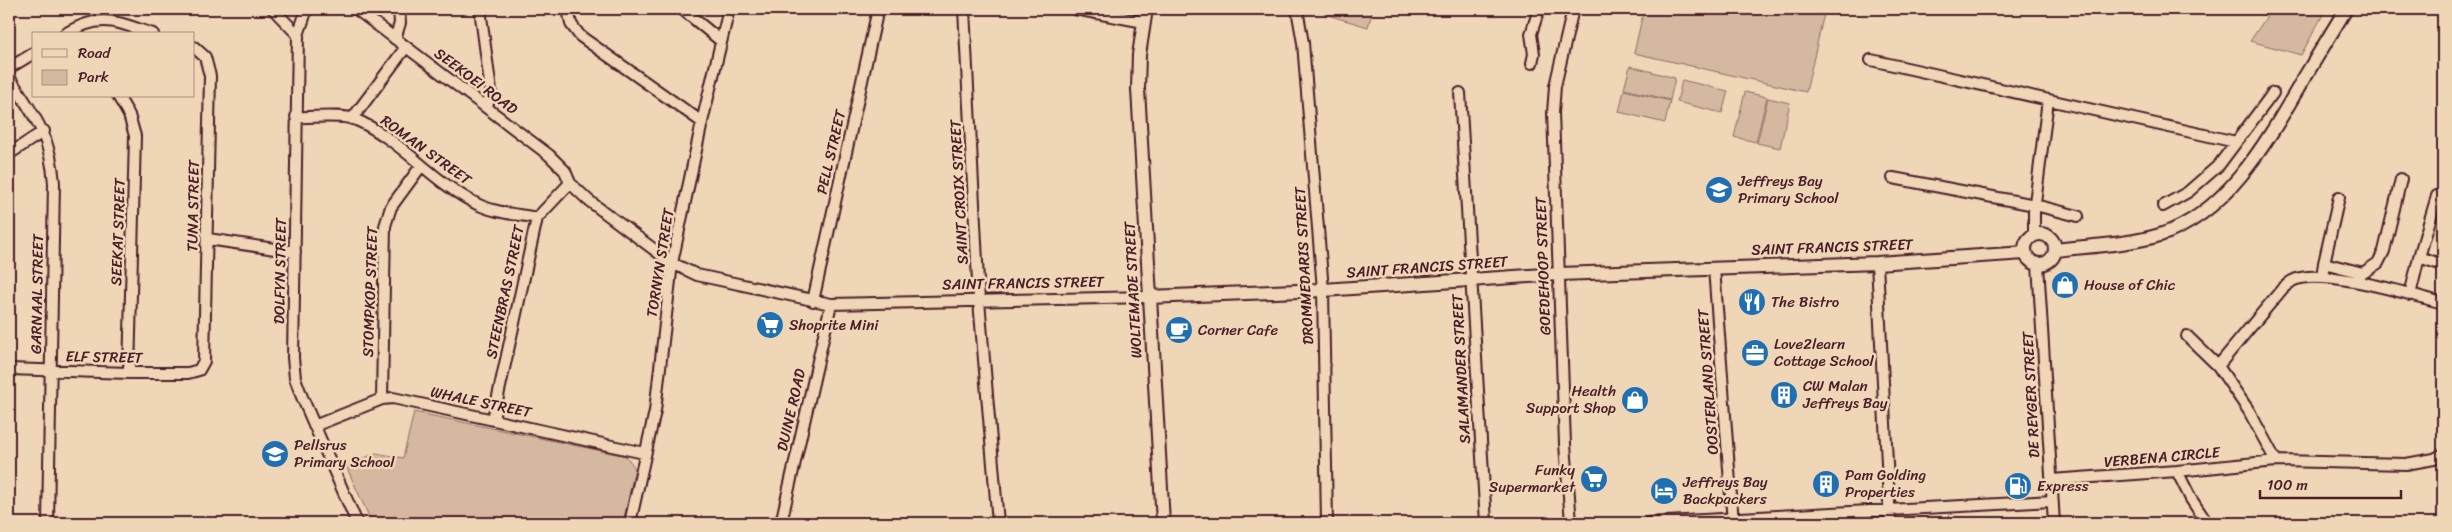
<svg xmlns="http://www.w3.org/2000/svg" width="2452" height="532" viewBox="0 0 2452 532" font-family="Sriracha,sans-serif">
<style>
.green{fill:#d4b8a0;stroke:#8f6c66}
.lines{fill:none;stroke-linecap:round;stroke-linejoin:round}
.minor-casing{stroke:#4a1f2b;stroke-width:14}
.tertiary-casing{stroke:#4a1f2b;stroke-width:16}
.minor{stroke:#efd6b6;stroke-width:10}
.tertiary{stroke:#efd6b6;stroke-width:12}
.labels{text-anchor:middle;dominant-baseline:central;stroke-width:5;stroke-linejoin:round;paint-order:stroke}
.street-label{font-size:15px;fill:#4a1f2b;stroke:#efd6b6}
.poi-label{font-size:15px;fill:#4a1f2b;stroke:#efd6b6;text-anchor:start}
</style>
<rect width="100%" height="100%" fill="#efd6b6"/>
<filter id="ink" filterUnits="userSpaceOnUse"><feTurbulence type="fractalNoise" baseFrequency=".02" numOctaves="2"/><feDisplacementMap in="SourceGraphic" scale="10" xChannelSelector="R" yChannelSelector="G"/><feConvolveMatrix kernelMatrix="1 2 1 2 8 2 1 2 1" color-interpolation-filters="sRGB"/></filter>
<g filter="url(#ink)">
<path class="green" d="M1325 9H1373L1368 27 1324 14Z
M1644 9H1825L1806 92 1634 53Z
M2272 9H2326L2301 55 2250 41Z
M1630 66 1675 78 1670 100 1624 89Z
M1682 80 1728 91 1722 113 1677 102Z
M1624 90 1670 101 1665 123 1619 112Z
M1745 92 1767 97 1756 142 1734 137Z
M1768 98 1790 103 1780 148 1757 143Z
M414 412 626 456 635 468 623 523H372L346 466 376 453 403 458Z"/>
<g class="lines">
<g class="minor-casing">
<path id="minor" d="M273 9 298 35
M307 9 298 35 293 358 295 378 302 397 357 523
M356 9 549 155 565 171 570 183 588 200 672 263 697 275 831 304 1149 297
M480 9 491 91 487 107
M568 9 571 24 580 36 702 122
M682 9 721 41
M964 9 979 301 998 523
M1075 9 1144 22
M1297 9 1303 43 1323 290 1327 523
M65 34C102 12 116 22 153 34
M395 39 400 23 399 9
M1871 60 2236 142
M1532 63 1534 54 1531 34 1539 9
M9 68 34 53
M9 77C35 117 50 134 54 183L48 523
M1460 93 1486 523
M118 96 129 115 135 136 129 373
M296 117C311 118 341 114 354 119 400 138 432 182 477 204 495 213 517 214 537 218
M352 119 406 47
M9 154 44 131
M1893 178 2035 205 2078 216
M2163 206 2188 192 2219 165 2273 93
M2034 234V211L2048 100
M208 239 295 252
M2419 257 2443 265
M1877 263 1890 523
M2324 263 2339 197
M2038 264 2054 523
M1714 268 1733 523
M2322 277 2324 263 2363 273 2378 263 2384 251 2401 179
M2410 295 2419 257 2437 196 2443 198
M813 301 878 9
M2187 336 2218 366 2249 411 2276 461
M2218 366 2283 288C2286 286 2289 283 2292 281 2319 266 2412 295 2443 303
M9 369 129 373H188L199 370 204 361 210 76 205 57 194 47
M382 399 385 226 391 207 421 166
M493 419 537 218 570 183
M314 426 382 399 393 398 644 453
M2177 471 2191 499 2207 523
M2051 480 2177 471 2276 461 2406 464 2434 459 2443 454
M630 523 655 411 672 263 702 122 729 9
M781 523 831 304
M1571 523 1565 444 1553 113 1555 86 1573 9
M1648 523 2052 501"/>
</g>
<g class="tertiary-casing">
<path id="tertiary" d="M1146 9 1139 55 1138 89 1163 523
M2025 249a15 15 0 1 1 30 0a15 15 0 1 1-30 0Z
M2055 250C2089 246 2126 245 2160 235 2227 214 2268 140 2301 83 2316 58 2331 34 2346 9
M1149 297 1323 290 1559 274 1877 263 2025 253"/>
</g>
<use href="#minor" class="minor"/>
<use href="#tertiary" class="tertiary"/>
</g>
</g>
<defs>
<g id="school-disc" transform="scale(1.4375)"><circle r="9.5" fill="#1f6fb2" stroke="#efd6b6"/><path d="M0-5L7-2L0 1L-7-2ZM-4 1L0 2.5L4 1V4Q0 6-4 4Z" fill="#fff"/></g>
<g id="shop-disc" transform="scale(1.4375)"><circle r="9.5" fill="#1f6fb2" stroke="#efd6b6"/><path d="M-5-2.5h2.3a2.7 3.5 0 0 1 5.4 0H5L5.5 6h-11ZM-1.5-2.5h3a1.5 2.3 0 0 0-3 0Z" fill="#fff"/></g>
<g id="restaurant-disc" transform="scale(1.4375)"><circle r="9.5" fill="#1f6fb2" stroke="#efd6b6"/><path d="M-5-6h1v4h1v-4h1v4h1v-4h1v5L-1.5 .5V6h-2V.5L-5-1ZM5-6V6H3V1.5H1.5Q1.5-4 5-6Z" fill="#fff"/></g>
<g id="supermarket-disc" transform="scale(1.4375)"><circle r="9.5" fill="#1f6fb2" stroke="#efd6b6"/><path d="M-6-5.5h2.5l.6 2H6L4.5 2H-2.5L-4.4-4H-6ZM-1.5 3.2a1.3 1.3 0 1 0 .1 0ZM3 3.2a1.3 1.3 0 1 0 .1 0Z" fill="#fff"/></g>
<g id="cafe-disc" transform="scale(1.4375)"><circle r="9.5" fill="#1f6fb2" stroke="#efd6b6"/><path d="M-5.5-4.5H6V0H3Q3 3.5 0 3.5H-2.5Q-5.5 3.5-5.5 0ZM3-3.2v2h1.7v-2ZM-6 4.5H4V6H-6Z" fill="#fff"/></g>
<g id="office-disc" transform="scale(1.4375)"><circle r="9.5" fill="#1f6fb2" stroke="#efd6b6"/><path d="M-6-3h4V-5.5h4V-3h4V5H-6ZM-1-4.5V-3h2v-1.5ZM-6 0V1H6V0Z" fill="#fff"/></g>
<g id="building-disc" transform="scale(1.4375)"><circle r="9.5" fill="#1f6fb2" stroke="#efd6b6"/><path d="M-4-6H4V6H1V3H-1V6H-4ZM-2.5-4.3h1.7v1.8h-1.7ZM.8-4.3h1.7v1.8H.8ZM-2.5-1h1.7V.8h-1.7ZM.8-1h1.7V.8H.8Z" fill="#fff"/></g>
<g id="fuel-disc" transform="scale(1.4375)"><circle r="9.5" fill="#1f6fb2" stroke="#efd6b6"/><path d="M-5.5-6h7V0h2V4h1.3V-2.5L3-4.5l.8-.8L6-3V5H2.5V1h-1V6h-7ZM-4.2-4.7v3.2H.2V-4.7Z" fill="#fff"/></g>
<g id="hotel-disc" transform="scale(1.4375)"><circle r="9.5" fill="#1f6fb2" stroke="#efd6b6"/><path d="M-6-4.5h1.5V1H6V5H4.5V3h-9V5H-6ZM-4 0a1.8 1.8 0 1 1 3.6 0ZM.5 0V-2.5h3Q6-2.5 6 0Z" fill="#fff"/></g>
</defs>
<g fill-rule="evenodd">
<use href="#school-disc" x="1719" y="190"/>
<use href="#shop-disc" x="2065" y="285"/>
<use href="#restaurant-disc" x="1752" y="302"/>
<use href="#supermarket-disc" x="770" y="325"/>
<use href="#cafe-disc" x="1179" y="330"/>
<use href="#office-disc" x="1755" y="353"/>
<use href="#building-disc" x="1784" y="395"/>
<use href="#shop-disc" x="1635" y="400"/>
<use href="#school-disc" x="275" y="454"/>
<use href="#supermarket-disc" x="1594" y="479"/>
<use href="#building-disc" x="1826" y="484"/>
<use href="#fuel-disc" x="2018" y="486"/>
<use href="#hotel-disc" x="1664" y="491"/>
</g>
<g class="labels">
<g class="street-label">
<text transform="translate(476 81) rotate(37)">SEEKOEI ROAD</text>
<text transform="translate(426 150) rotate(36)">ROMAN STREET</text>
<text transform="translate(831 152) rotate(-77)">PELL STREET</text>
<text transform="translate(959 192) rotate(-93)">SAINT CROIX STREET</text>
<text transform="translate(193 206) rotate(-89)">TUNA STREET</text>
<text transform="translate(118 232) rotate(-88)">SEEKAT STREET</text>
<text transform="translate(1832 247) rotate(-2)">SAINT FRANCIS STREET</text>
<text transform="translate(660 263) rotate(-81)">TORNYN STREET</text>
<text transform="translate(1304 266) rotate(-93)">DROMMEDARIS STREET</text>
<text transform="translate(1543 266) rotate(-92)">GOEDEHOOP STREET</text>
<text transform="translate(1427 267) rotate(-4)">SAINT FRANCIS STREET</text>
<text transform="translate(280 271) rotate(-89)">DOLFYN STREET</text>
<text transform="translate(1023 283) rotate(-1)">SAINT FRANCIS STREET</text>
<text transform="translate(1133 290) rotate(-93)">WOLTEMADE STREET</text>
<text transform="translate(370 292) rotate(-88)">STOMPKOP STREET</text>
<text transform="translate(505 292) rotate(-78)">STEENBRAS STREET</text>
<text transform="translate(37 294) rotate(-89)">GARNAAL STREET</text>
<text transform="translate(104 357) rotate(1)">ELF STREET</text>
<text transform="translate(1461 369) rotate(-93)">SALAMANDER STREET</text>
<text transform="translate(1708 382) rotate(-94)">OOSTERLAND STREET</text>
<text transform="translate(2031 395) rotate(-93)">DE REYGER STREET</text>
<text transform="translate(481 402) rotate(12)">WHALE STREET</text>
<text transform="translate(791 410) rotate(-77)">DUINE ROAD</text>
<text transform="translate(2162 457) rotate(-5)">VERBENA CIRCLE</text>
</g>
<g class="poi-label">
<text x="1738" y="181">Jeffreys Bay<tspan x="1738" dy="17">Primary School</tspan></text>
<text x="2084" y="285">House of Chic</text>
<text x="1771" y="302">The Bistro</text>
<text x="789" y="325">Shoprite Mini</text>
<text x="1198" y="330">Corner Cafe</text>
<text x="1774" y="344">Love2learn<tspan x="1774" dy="17">Cottage School</tspan></text>
<text x="1803" y="386">CW Malan<tspan x="1803" dy="17">Jeffreys Bay</tspan></text>
<text x="1616" y="391" text-anchor="end">Health<tspan x="1616" dy="17">Support Shop</tspan></text>
<text x="294" y="445">Pellsrus<tspan x="294" dy="17">Primary School</tspan></text>
<text x="1575" y="470" text-anchor="end">Funky<tspan x="1575" dy="17">Supermarket</tspan></text>
<text x="1845" y="475">Pam Golding<tspan x="1845" dy="17">Properties</tspan></text>
<text x="1683" y="482">Jeffreys Bay<tspan x="1683" dy="17">Backpackers</tspan></text>
<text x="2037" y="486">Express</text>
</g>
</g>
<rect width="2452" height="532" fill="none" stroke="#efd6b6" stroke-width="30"/>
<rect x="15" y="15" width="2422" height="502" fill="none" stroke="#4a1f2b" stroke-width="2" filter="url(#ink)"/>
<rect x="32" y="32" width="162" height="65" fill="#efd6b6" stroke="#ad8d7e"/>
<rect x="42" y="49" width="25" height="8" fill="#efd6b6" stroke="#ad8d7e"/>
<text x="78" y="58" font-size="15" fill="#4a1f2b">Road</text>
<rect x="42" y="70" width="25" height="15" fill="#d4b8a0" stroke="#ad8d7e"/>
<text x="78" y="82" font-size="15" fill="#4a1f2b">Park</text>
<path d="M2260 490v8h141v-8" fill="none" stroke="#4a1f2b" stroke-width="2.5"/>
<text x="2267" y="490" font-size="15" fill="#4a1f2b" stroke="#efd6b6" stroke-width="4" paint-order="stroke">100 m</text>
</svg>
